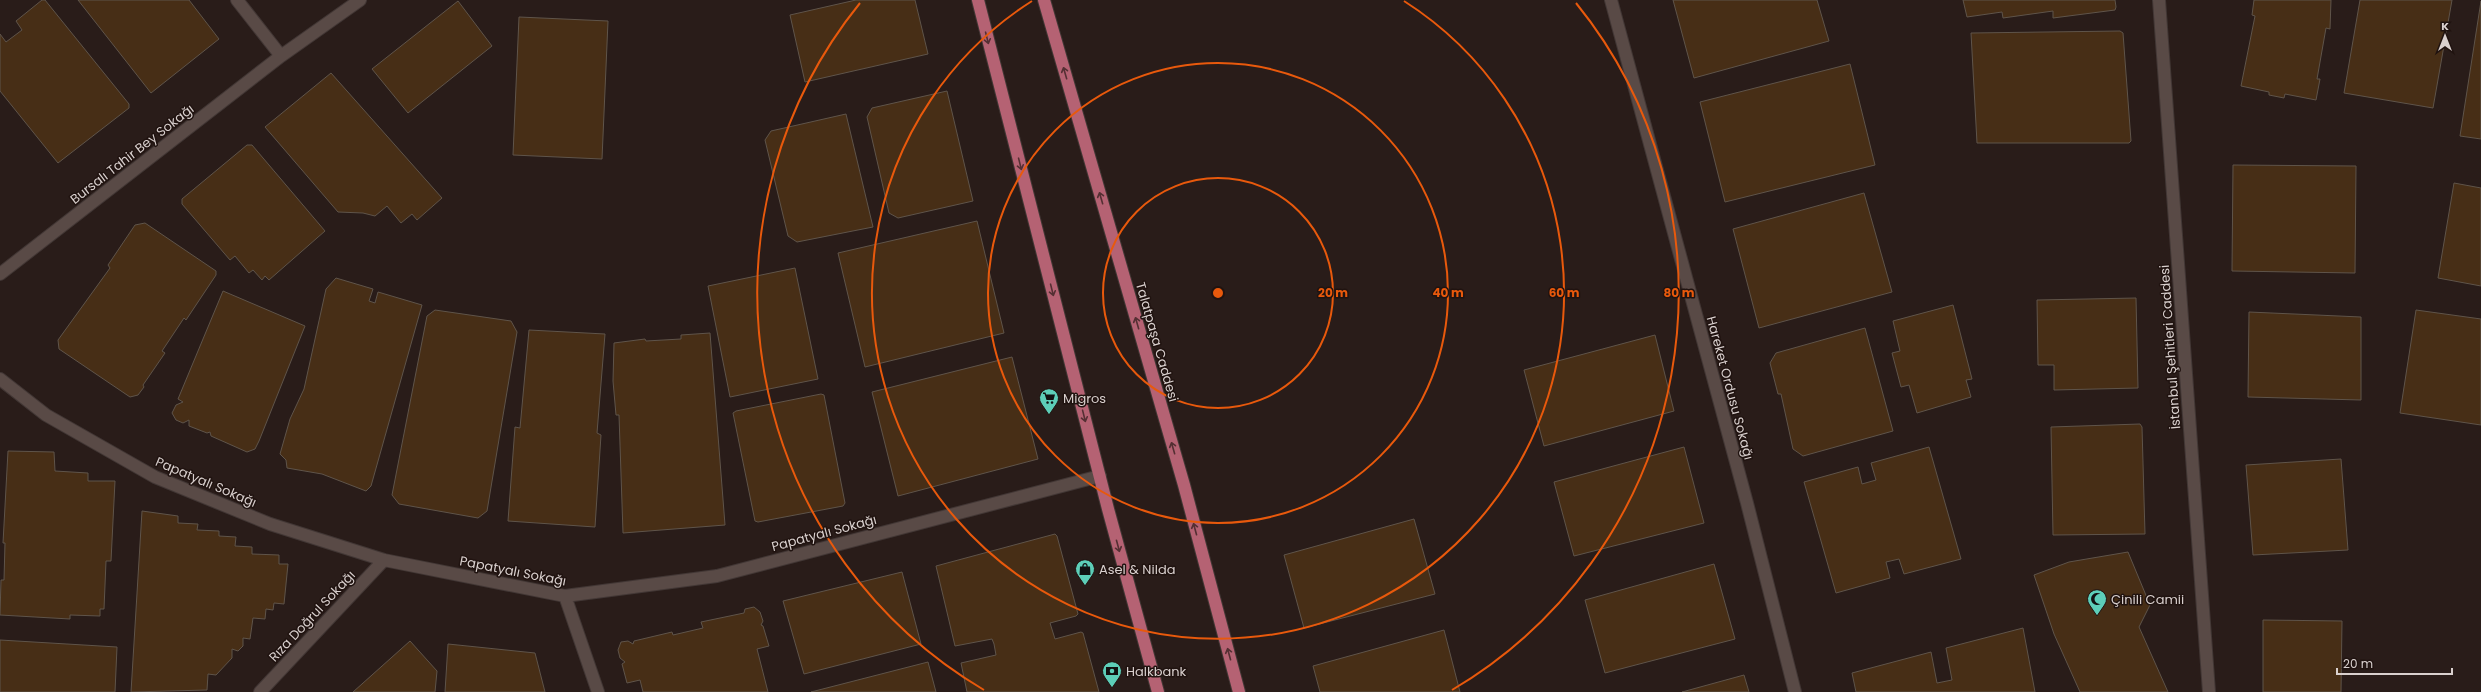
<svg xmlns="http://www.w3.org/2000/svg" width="2481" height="692" viewBox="0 0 2481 692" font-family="Poppins,sans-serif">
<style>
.building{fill:#472e16;stroke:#5f544a}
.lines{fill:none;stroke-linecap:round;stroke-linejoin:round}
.minor-casing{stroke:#423735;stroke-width:14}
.major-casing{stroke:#423735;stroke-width:14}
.minor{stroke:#594a46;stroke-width:12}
.major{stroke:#b56273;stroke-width:12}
.oneway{stroke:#542f33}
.ring{fill:none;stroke:#e8590c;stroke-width:2}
.labels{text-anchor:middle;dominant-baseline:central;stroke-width:3;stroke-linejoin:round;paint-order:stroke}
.street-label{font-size:13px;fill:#d9d0ce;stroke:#201310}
.poi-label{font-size:13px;fill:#d9d0ce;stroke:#201310;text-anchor:start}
.centre{fill:#e8590c;stroke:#201310;stroke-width:2}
.ring-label{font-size:12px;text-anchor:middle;font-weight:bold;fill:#e8590c;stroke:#201310;stroke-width:3;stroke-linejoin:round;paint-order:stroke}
</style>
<rect width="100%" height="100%" fill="#291c19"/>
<path class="building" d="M42 0H45L129 104V108L58 163 0 91V34L6 42 22 30 16 21Z
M78 0H189L219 39 151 93Z
M856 0H915L928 54 805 82 790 15Z
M1673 0H1817L1829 41 1694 78Z
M1963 0H2115L2116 7 2115 10 2053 18V11L2003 18 2002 12 1967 17Z
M2254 0H2331L2330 29 2326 28 2317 79H2320L2316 100 2285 94 2284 98 2269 95V92L2241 86 2255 16 2252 15Z
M2360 0H2452L2433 108 2344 93Z
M458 1 492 46 408 113 372 69Z
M2481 1V139L2460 136Z
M519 17 608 21 602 159 513 155Z
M2120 31 2123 33 2131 141 2129 143H1977L1971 33Z
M1850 64 1875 165 1725 202 1700 102Z
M331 73 442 198 417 220 412 214 401 223 387 206 375 216 363 213 338 212 265 127Z
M947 91 973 201 898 218 889 213 867 117 872 108Z
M846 114 873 227 797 242 788 236 765 140 771 131Z
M247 145H252L325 231 269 280 265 276 262 280 253 270 249 273 235 256 230 260 182 204V199Z
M2233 165 2356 166 2355 273 2232 271Z
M2454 183 2481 188V286L2438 278Z
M1864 193 1892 292 1759 328 1733 229Z
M977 221 1004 333 865 367 838 253Z
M145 223 216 271V275L186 320 184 318 162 351 165 353 143 385 144 387 138 395 130 397 59 349 58 340 110 268 108 265 135 225Z
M795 268 818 379 730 397 708 286Z
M336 278 373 289 369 301 375 303 378 292 422 305 371 486 366 491 322 474 287 468 286 460 280 454 290 419 304 389 326 289Z
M223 291 305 326 259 441 255 449 247 452 211 436 210 432 207 433 189 426V420L183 423 176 420 172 413 176 405 183 402 178 399Z
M2136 298 2138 388 2054 390V365H2038L2037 300Z
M1953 305 1972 379 1966 380 1971 397 1917 413 1909 385 1901 387 1892 353 1900 351 1893 321Z
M435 310 511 321 517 332 487 511 478 518 399 504 392 495 427 316Z
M2416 310 2481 319V425L2400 413Z
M2249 312 2361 317V400L2248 397Z
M1865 328 1893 431 1803 456 1793 449 1781 394H1778L1770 363 1776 353Z
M529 330 605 334 597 433 601 435 595 527 508 521 515 427 520 428Z
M710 333 725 525 623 533 619 415H616L613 381 614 343 645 339 646 341 681 339V335Z
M1655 335 1674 411 1544 446 1524 370Z
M1012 357 1038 459 898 496 872 392Z
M821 394 824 395 845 503 843 506 758 522 755 521 733 413 736 411Z
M2140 424 2142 427 2145 534 2053 535 2051 427Z
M1684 447 1704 523 1574 556 1554 482Z
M1929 447 1961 559 1904 574 1899 559 1886 562 1890 578 1836 593 1804 482 1858 467 1862 484 1876 480 1871 463Z
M8 451 54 452 55 471 88 473V481H115L111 561H106L104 609H100V616L70 615V619L0 615 1 580H4L5 543H3Z
M2341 459 2348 550 2253 555 2246 465Z
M142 511 178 516V523L198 524 197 530 219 531V536L236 537 235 546 252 547V554L279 555V564H288L284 604 274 603 273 610 266 609 265 619 253 618 250 639 243 638V646L238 651 232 649V658L216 675 208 674 207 690 131 692Z
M1414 519 1435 594 1304 628 1284 555Z
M1055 534 1057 536 1078 614 1076 616 1050 623 1055 639 1081 632 1083 633 1099 692H967L961 663 996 655 994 644 992 639 955 646 936 566Z
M2128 552 2150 605 2139 627 2168 692H2080L2054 634 2034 575 2069 562Z
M1714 564 1735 639 1605 673 1585 600Z
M902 572 921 644 804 674 783 601Z
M754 607 760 612 763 621 761 625 763 626 769 646 757 649 768 692H643L640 680 627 683 622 664 625 662 620 658 618 650 621 642 628 641 633 644 634 641 672 632 673 635 703 628 701 622 744 613 745 609Z
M2263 620 2342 621 2341 692H2263Z
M2023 628 2035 692H1856L1852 673 1931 652 1937 683 1952 680 1946 648Z
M1444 630 1460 692H1320L1313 666Z
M0 640 117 647 115 692H0Z
M410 641 437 671 435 692H353Z
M448 644 535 653 545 692H445Z
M928 662 936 692H811Z
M1744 675 1749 692H1682Z"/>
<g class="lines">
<g class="minor-casing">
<path id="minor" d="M237 0 281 56
M1611 0 1747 503 1795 692
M2159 0 2209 692
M0 274 281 56 360 0
M0 379 46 415 155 477 270 524 384 560 565 596 717 576 1100 476
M565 596 598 692
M260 692 384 560"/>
</g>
<g class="major-casing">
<path id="major" d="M978 0 1108 509 1158 692
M1044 0 1184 485 1239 692"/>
</g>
<use href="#minor" class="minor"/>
<use href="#major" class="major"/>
</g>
<defs><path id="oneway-shaft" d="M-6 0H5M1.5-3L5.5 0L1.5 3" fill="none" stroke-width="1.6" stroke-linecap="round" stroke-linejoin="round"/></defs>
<g class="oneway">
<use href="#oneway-shaft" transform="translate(987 38) rotate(76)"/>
<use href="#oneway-shaft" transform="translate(1065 73) rotate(-106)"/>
<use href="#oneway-shaft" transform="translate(1020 164) rotate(76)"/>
<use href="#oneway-shaft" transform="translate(1101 198) rotate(-106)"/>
<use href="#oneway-shaft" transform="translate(1052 290) rotate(76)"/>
<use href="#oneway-shaft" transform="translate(1137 323) rotate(-106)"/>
<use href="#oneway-shaft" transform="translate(1084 416) rotate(76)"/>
<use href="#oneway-shaft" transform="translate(1173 448) rotate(-106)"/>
<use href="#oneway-shaft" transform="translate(1195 529) rotate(-105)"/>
<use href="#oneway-shaft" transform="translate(1118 546) rotate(75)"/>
<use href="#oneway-shaft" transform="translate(1229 654) rotate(-105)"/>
</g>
<g class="ring">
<circle cx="1218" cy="293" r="115"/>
<circle cx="1218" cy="293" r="230"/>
<path d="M1404 1A346 346 0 1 1 1032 1"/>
<path d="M984 690A461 461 0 0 1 860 3M1576 3A461 461 0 0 1 1452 690"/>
</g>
<defs>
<g id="supermarket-pin" transform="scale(1)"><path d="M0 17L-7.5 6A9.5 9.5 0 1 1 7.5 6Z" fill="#5dceb8" stroke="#201310"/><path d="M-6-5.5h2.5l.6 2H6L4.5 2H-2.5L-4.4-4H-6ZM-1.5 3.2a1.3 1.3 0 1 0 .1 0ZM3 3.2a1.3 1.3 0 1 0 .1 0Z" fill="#111"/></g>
<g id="shop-pin" transform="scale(1)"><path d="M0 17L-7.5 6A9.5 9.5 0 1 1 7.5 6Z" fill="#5dceb8" stroke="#201310"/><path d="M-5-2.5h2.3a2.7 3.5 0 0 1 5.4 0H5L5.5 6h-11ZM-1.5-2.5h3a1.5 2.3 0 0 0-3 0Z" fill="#111"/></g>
<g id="mosque-pin" transform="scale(1)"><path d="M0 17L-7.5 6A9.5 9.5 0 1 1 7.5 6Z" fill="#5dceb8" stroke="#201310"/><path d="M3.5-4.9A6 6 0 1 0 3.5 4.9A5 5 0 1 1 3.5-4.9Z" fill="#111"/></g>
<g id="bank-pin" transform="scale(1)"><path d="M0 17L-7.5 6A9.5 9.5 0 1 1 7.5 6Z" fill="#5dceb8" stroke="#201310"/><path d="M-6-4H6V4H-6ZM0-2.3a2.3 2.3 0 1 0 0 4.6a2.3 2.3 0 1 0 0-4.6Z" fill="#111"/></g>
</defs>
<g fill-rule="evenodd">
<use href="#supermarket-pin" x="1049" y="398"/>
<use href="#shop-pin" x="1085" y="569"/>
<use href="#mosque-pin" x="2097" y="599"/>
<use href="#bank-pin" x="1112" y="671"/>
</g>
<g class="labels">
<g class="street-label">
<text transform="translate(132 154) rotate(-38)">Bursalı Tahir Bey Sokağı</text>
<text transform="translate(1157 342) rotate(74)">Talatpaşa Caddesi</text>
<text transform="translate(2170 347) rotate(-94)">İstanbul Şehitleri Caddesi</text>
<text transform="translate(1730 388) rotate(75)">Hareket Ordusu Sokağı</text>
<text transform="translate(206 482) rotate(23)">Papatyalı Sokağı</text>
<text transform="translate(824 533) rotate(-15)">Papatyalı Sokağı</text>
<text transform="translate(513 571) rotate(11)">Papatyalı Sokağı</text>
<text transform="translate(312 616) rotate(-47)">Rıza Doğrul Sokağı</text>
</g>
<g class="poi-label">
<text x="1063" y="398">Migros</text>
<text x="1099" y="569">Asel &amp; Nilda</text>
<text x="2111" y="599">Çinili Camii</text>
<text x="1126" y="671">Halkbank</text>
</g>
</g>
<circle cx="1218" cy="293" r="6" class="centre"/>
<g class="ring-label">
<text x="1333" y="297">20 m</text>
<text x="1448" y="297">40 m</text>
<text x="1564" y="297">60 m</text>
<text x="1679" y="297">80 m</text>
</g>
<g transform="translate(2445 36)" stroke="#201310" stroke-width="3" paint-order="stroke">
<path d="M0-3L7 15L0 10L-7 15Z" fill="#d9d0ce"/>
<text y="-6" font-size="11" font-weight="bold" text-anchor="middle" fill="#d9d0ce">K</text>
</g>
<path d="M2337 668v6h115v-6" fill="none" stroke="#d9d0ce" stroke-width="2"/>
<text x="2343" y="668" font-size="12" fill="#d9d0ce" stroke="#201310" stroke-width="3" paint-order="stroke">20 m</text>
</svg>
